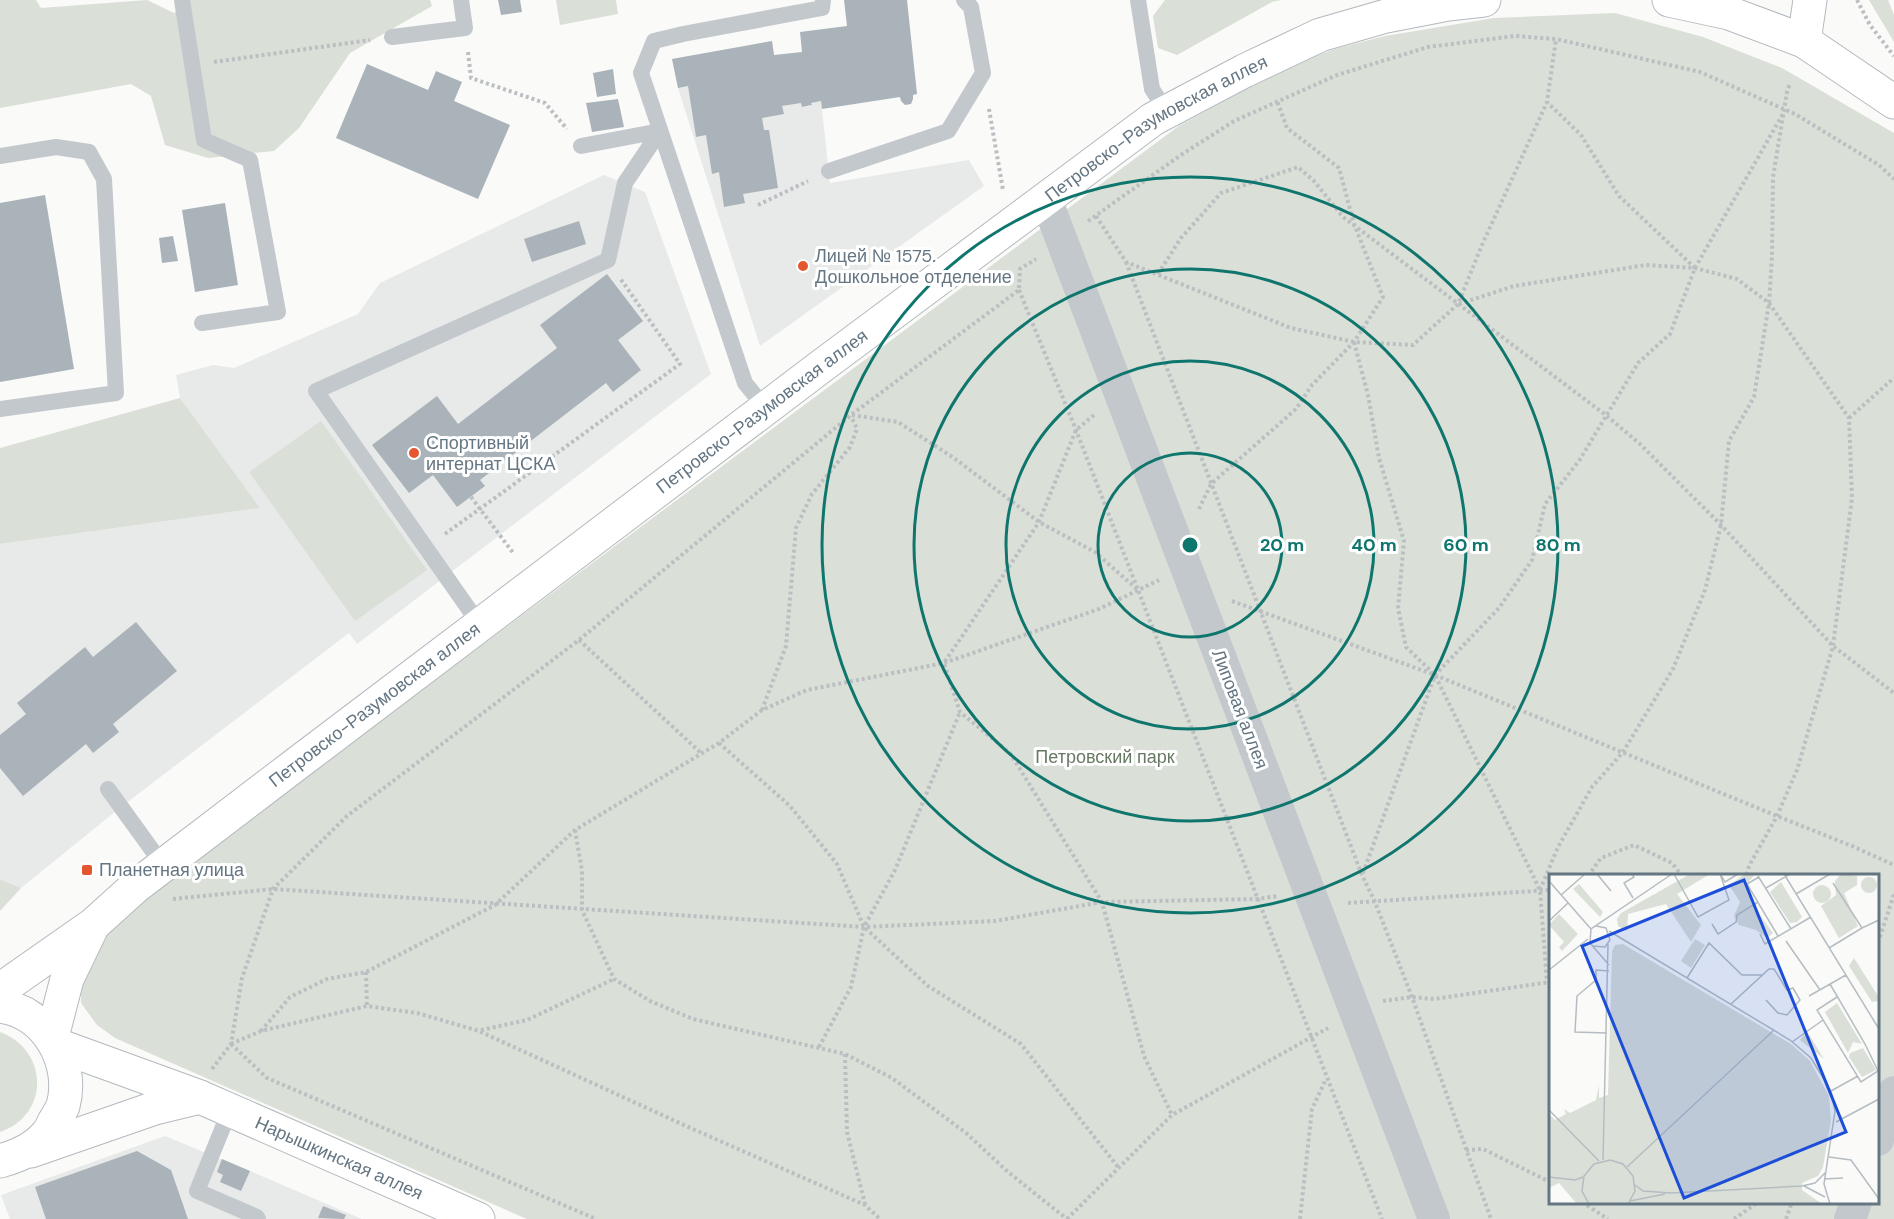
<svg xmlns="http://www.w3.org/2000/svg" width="1894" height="1219" viewBox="0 0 1894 1219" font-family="'DM Sans',sans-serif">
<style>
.built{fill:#e8e9e9}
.green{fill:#dadfd7;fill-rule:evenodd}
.building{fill:#aab3b9}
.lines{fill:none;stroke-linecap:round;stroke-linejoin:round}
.secondary-casing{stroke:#b3babf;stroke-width:35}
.path{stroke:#bbbfc2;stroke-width:4;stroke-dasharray:3 3;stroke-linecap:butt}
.lane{stroke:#c3c8cc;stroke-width:16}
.street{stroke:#c3c8cc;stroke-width:32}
.secondary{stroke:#fff;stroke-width:33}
.ring{fill:none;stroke:#0f766e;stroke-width:3}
.poi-dot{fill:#e4572e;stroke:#fff;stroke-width:2}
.labels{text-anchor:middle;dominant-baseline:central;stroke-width:6;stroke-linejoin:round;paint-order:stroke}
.street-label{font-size:18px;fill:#657683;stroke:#fff}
.poi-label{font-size:18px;fill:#657683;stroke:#fff;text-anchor:start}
.park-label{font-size:18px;fill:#687a64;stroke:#fff}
.inset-road{fill:none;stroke:#b5bdc2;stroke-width:1.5}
.view{fill:#1d4ed8;fill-opacity:0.15;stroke:#1d4ed8;stroke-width:3}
.inset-edge{fill:none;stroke:#657683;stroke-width:3}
.centre{fill:#0f766e;stroke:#fff;stroke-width:3}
.ring-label{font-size:18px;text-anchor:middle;font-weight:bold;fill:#0f766e;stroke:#fff;stroke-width:6;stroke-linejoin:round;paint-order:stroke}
</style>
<rect width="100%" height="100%" fill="#fafaf8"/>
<path class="built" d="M772 41 782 106 801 103 803 107 811 106V103L821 101 830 183 969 160 984 186 760 346 678 88 672 59Z
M604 175 645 192 711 374 357 644 349 633 121 807 21 888 0 879V544L260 508 180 398 176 375 213 365 234 368 358 314 380 283Z
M165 1136 250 1171 362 1219H10L1 1195Z"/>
<path class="green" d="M0 0H36L41 8 147 0 174 13 188 0H430L432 6 350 53 299 128 274 151 208 158 165 145 151 96 131 84 0 108Z
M556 0H616L618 14 560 25Z
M1165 0H1281L1272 2 1177 55 1158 48 1153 16Z
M1869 0H1888L1894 15V42Z
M1615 13 1703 37 1782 68 1894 133V1219H527L115 1038 97 1025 81 1003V977L93 949 128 909 1180 125 1297 62 1338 48 1385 36 1494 18ZM1550 876H1878V1202H1550Z
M180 398 260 508 0 544V448Z
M321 421 427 570 355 621 249 472Z
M0 879 21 888 0 911Z
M0 1032C49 1050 50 1115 0 1132Z"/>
<path class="building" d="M498 0H520L522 12 501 15Z
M844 0H907L917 94 913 95V99L911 104 905 105 901 101 900 97 822 109 821 101 811 103 812 105 802 107 801 103 782 106 784 114 762 118 764 130H769L778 188 743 194 745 203 724 207 719 172 712 174 706 135 696 137 688 86 678 88 672 59 772 41 774 55 802 52 800 32 847 26Z
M367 64 428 90 436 71 450 77 462 82 454 101 510 125 478 199 336 138Z
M613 69 616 94 597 97 593 73Z
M618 99 624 127 592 132 586 103Z
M45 195 74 369 0 382V203Z
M225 203 238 285 195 292 182 210Z
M579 221 586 244 532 262 524 239Z
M173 236 178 261 162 263 159 238Z
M607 274 643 321 618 340 641 370 613 392 606 383 480 480 485 486 457 507 433 475 409 493 372 445 437 396 458 424 557 348 540 325Z
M136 622 177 671 113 724 119 732 93 753 86 744 23 796 0 768V735L26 714 17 703 85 647 93 657Z
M137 1151 171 1170 188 1219H46L35 1187Z
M222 1159 250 1171 241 1191 220 1182 223 1175 217 1172Z
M323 1206 346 1215 344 1219 318 1218Z"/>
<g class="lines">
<g class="secondary-casing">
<g id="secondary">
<path d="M1669 0 1729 13 1804 41 1894 102"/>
<path d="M1804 41 1810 0"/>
<path id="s1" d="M0 990 94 924 135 887 299 762 819 368 1153 119 1244 71 1320 35 1386 16 1448 4 1484 0"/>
<path d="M0 1006C46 1011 75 1063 63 1106 61 1111 57 1117 54 1122 52 1126 50 1131 47 1134 35 1149 18 1156 0 1161"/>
<path d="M52 1037 67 979 92 927"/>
<path id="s2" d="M57 1045 200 1097 478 1219"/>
<path d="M31 1151 155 1108 200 1097"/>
</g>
</g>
<path class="path" d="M1857 0 1870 25 1894 56
M468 52 471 78 545 103 567 129
M214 62 370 40
M989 109 1003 190
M758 205 808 181
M1096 216 1126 262 1291 328 1354 342 1413 345 1458 304 1482 245 1547 102 1556 39
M1088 221 1181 155 1234 121 1337 75 1428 47 1515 36 1556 39 1700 72 1795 114 1879 165 1894 179
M1126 262 1362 875 1375 902 1412 997 1491 1219
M1695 268 1784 112
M1158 274 1181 238 1221 193 1298 167 1314 181 1343 217 1607 416 1640 444 1721 525 1833 646 1894 693
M1019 290 1076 430 1382 1219
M1459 304 1514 286 1646 265 1695 268 1737 279 1769 303 1849 418 1852 498 1833 646 1797 770 1777 816 1749 866 1746 876
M1354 342 1368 395 1379 458 1404 541 1398 608 1406 647 1435 675 1540 890 1547 982
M852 415 898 422 954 458 1039 522 1095 552 1138 590
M1094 415 1076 430 1039 522 944 663 960 712 1010 753 1102 902 1144 1056 1172 1115
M1849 418 1894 378
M471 497 514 554
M1199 509 1211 484 1296 409 1312 385 1354 342 1383 297 1354 224 1339 168 1287 128 1277 101
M445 534 680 364 620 278
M1232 601 1435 675 1777 816 1852 846 1894 865
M579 640 701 753
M762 710 786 646 796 528 812 494 850 447 857 429 851 416
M719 743 790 806 837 864 864 927 928 986 1021 1044 1118 1167
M575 830 582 871V910L614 979 650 1001 693 1019 845 1054 892 1078 966 1133 1008 1172 1067 1219
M1363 873 1435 675 1499 608 1532 560 1545 504 1579 461 1638 363 1670 334 1695 268 1619 196 1581 135 1547 102
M1588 876 1601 858 1634 845 1672 863 1682 876
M1540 890 1558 847 1592 787 1623 752 1673 669 1705 590 1721 525 1729 441 1754 397 1769 303 1772 257 1773 177 1787 92 1790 83
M173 899 273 889 864 927 995 921 1102 902 1257 899 1278 896
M1348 903 1550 890
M1878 943 1894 894
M366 972 367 1006
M1383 1001 1412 997 1434 999 1550 982
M481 1030 527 1020 614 979
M261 1031 290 997 327 979 366 972 495 905 575 830 719 743 762 710 807 690 944 663 1099 609 1159 580
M231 1044 261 1031 367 1006 417 1013 479 1031 695 1130 865 1205 880 1219
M231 1044 267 1078 596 1219
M819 1047 851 987 864 927 895 870 960 712
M845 1054 847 1132 865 1204
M212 1069 231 1044 242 978 273 889 347 816 579 640 851 415 1019 290 1020 269 1036 259
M1466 1150 1483 1149 1550 1182
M1582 1202 1608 1219
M1067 1219 1172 1115 1328 1028
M1300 1219 1312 1109 1326 1079
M1734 1219 1758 1202
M1786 1219 1792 1202"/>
<path class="lane" d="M182 0 204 140 250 160 278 312 202 323
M1138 0 1152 89 1167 112
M392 37 465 28 461 0
M581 146 660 131
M0 156 56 147 89 152 104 179 116 393 0 409
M829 171 948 131 983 73 971 7 964 0
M766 409 745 383 641 73 654 41 683 34 822 8 823 0
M480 625 316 391 608 260 625 183 660 131
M108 789 163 865
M230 1110 197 1191 257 1217 258 1219"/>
<path class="street" d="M1046 199 1434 1219
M1878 1140 1894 1092
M1850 1219 1856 1202"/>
<use href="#secondary" class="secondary"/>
</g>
<g class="ring">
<circle cx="1190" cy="545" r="92"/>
<circle cx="1190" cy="545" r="184"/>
<circle cx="1190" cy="545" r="276"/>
<circle cx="1190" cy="545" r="368"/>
</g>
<g class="poi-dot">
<circle cx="803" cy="266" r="6"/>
<circle cx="414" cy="453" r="6"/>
<rect x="81" y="864" width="12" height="12" rx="3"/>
</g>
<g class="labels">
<g class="street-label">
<text stroke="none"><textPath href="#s1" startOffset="1443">Петровско-Разумовская аллея</textPath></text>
<text stroke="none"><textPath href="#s1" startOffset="957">Петровско-Разумовская аллея</textPath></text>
<text stroke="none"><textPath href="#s1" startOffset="471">Петровско-Разумовская аллея</textPath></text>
<text transform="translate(1240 709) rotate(69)">Липовая аллея</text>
<text stroke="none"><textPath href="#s2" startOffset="304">Нарышкинская аллея</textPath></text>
</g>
<g class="poi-label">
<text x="815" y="256">Лицей № 1575.<tspan x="815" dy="21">Дошкольное отделение</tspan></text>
<text x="426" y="443">Спортивный<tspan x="426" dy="21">интернат ЦСКА</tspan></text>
<text x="99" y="870">Планетная улица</text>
</g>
<g class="park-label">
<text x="1105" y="757">Петровский парк</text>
</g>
</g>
<g transform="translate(1549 874)">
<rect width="330" height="330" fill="#fafaf8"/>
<path d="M141 0H161L128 20 152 51 142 68 117 30 79 40 78 57 69 52 68 45 72 39ZM196 0H206L196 12 203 30 224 59 218 64 207 56 190 51 185 42 191 28 180 11ZM292 0 308 2V11L295 19 309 52 290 64 272 32 287 21 286 7ZM312 11a8 8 0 1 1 16 0a8 8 0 1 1-16 0ZM232 8 253 43 248 48 241 49 221 18ZM30 10 54 38 51 43 24 15ZM264 20a9 9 0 1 1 18 0a9 9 0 1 1-18 0ZM10 40 29 60 13 77 10 73 15 68 0 51ZM146 65 156 71 142 94 132 87ZM74 70 242 170 261 187 280 222 282 247 274 293 269 302 253 309V316L273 330H28L10 309 0 314V240L6 246 17 240 15 235 21 239 47 226 50 211V224L59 221 63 77 66 71ZM305 84 329 122 330 127 323 128 300 92ZM288 129 313 170 304 168 299 179 276 138ZM255 161 261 162 275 185 251 166ZM314 174 327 196 313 203 300 183 301 179Z" fill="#dadfd7"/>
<path class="inset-road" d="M48 0 62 17M83 0 85 3 75 9 84 24M125 0 149 43 180 26 171 0M235 0 330 155M172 1 176 8 189 0M209 2 242 55M210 3 198 10 229 62M0 7 42 55M284 9 313 54 330 46M217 14 241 0M247 20 281 0M12 21 36 0M0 47 19 29M163 50 169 60 187 48 188 41 209 28M60 57 241 166 262 184 282 217 286 237 275 310 281 330M211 60 216 70 262 43M237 67 271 116M43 72 56 73 61 66 57 54 47 52M280 74 313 54M60 91 41 69 42 55 123 0M0 96 39 65M138 104 160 69 193 101H213M281 110 316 170 329 197 312 208 268 136 288 123M260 122 297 101M182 130 220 95H225L238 116 244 114 251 126 238 141 229 139 217 126M58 159 26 158 28 122 47 106V96L60 97M243 168 274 146M282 217 309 202M0 236 50 287M287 248 330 225M280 283 302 286 330 325M54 286 59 70M78 293 225 156M0 303 26 306 34 303M275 305 294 304M86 311 94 317 122 319 253 312 266 309 276 299M255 312 276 323M81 327 116 320M40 330 33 317 35 302 45 290 61 286 74 290 84 302 86 317 79 330"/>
<path class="view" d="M195 6 297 258 135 324 33 72Z"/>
<rect width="330" height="330" class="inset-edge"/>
</g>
<circle cx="1190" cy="545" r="9" class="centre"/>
<g class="ring-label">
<text x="1282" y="551">20 m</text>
<text x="1374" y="551">40 m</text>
<text x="1466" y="551">60 m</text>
<text x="1558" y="551">80 m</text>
</g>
</svg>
